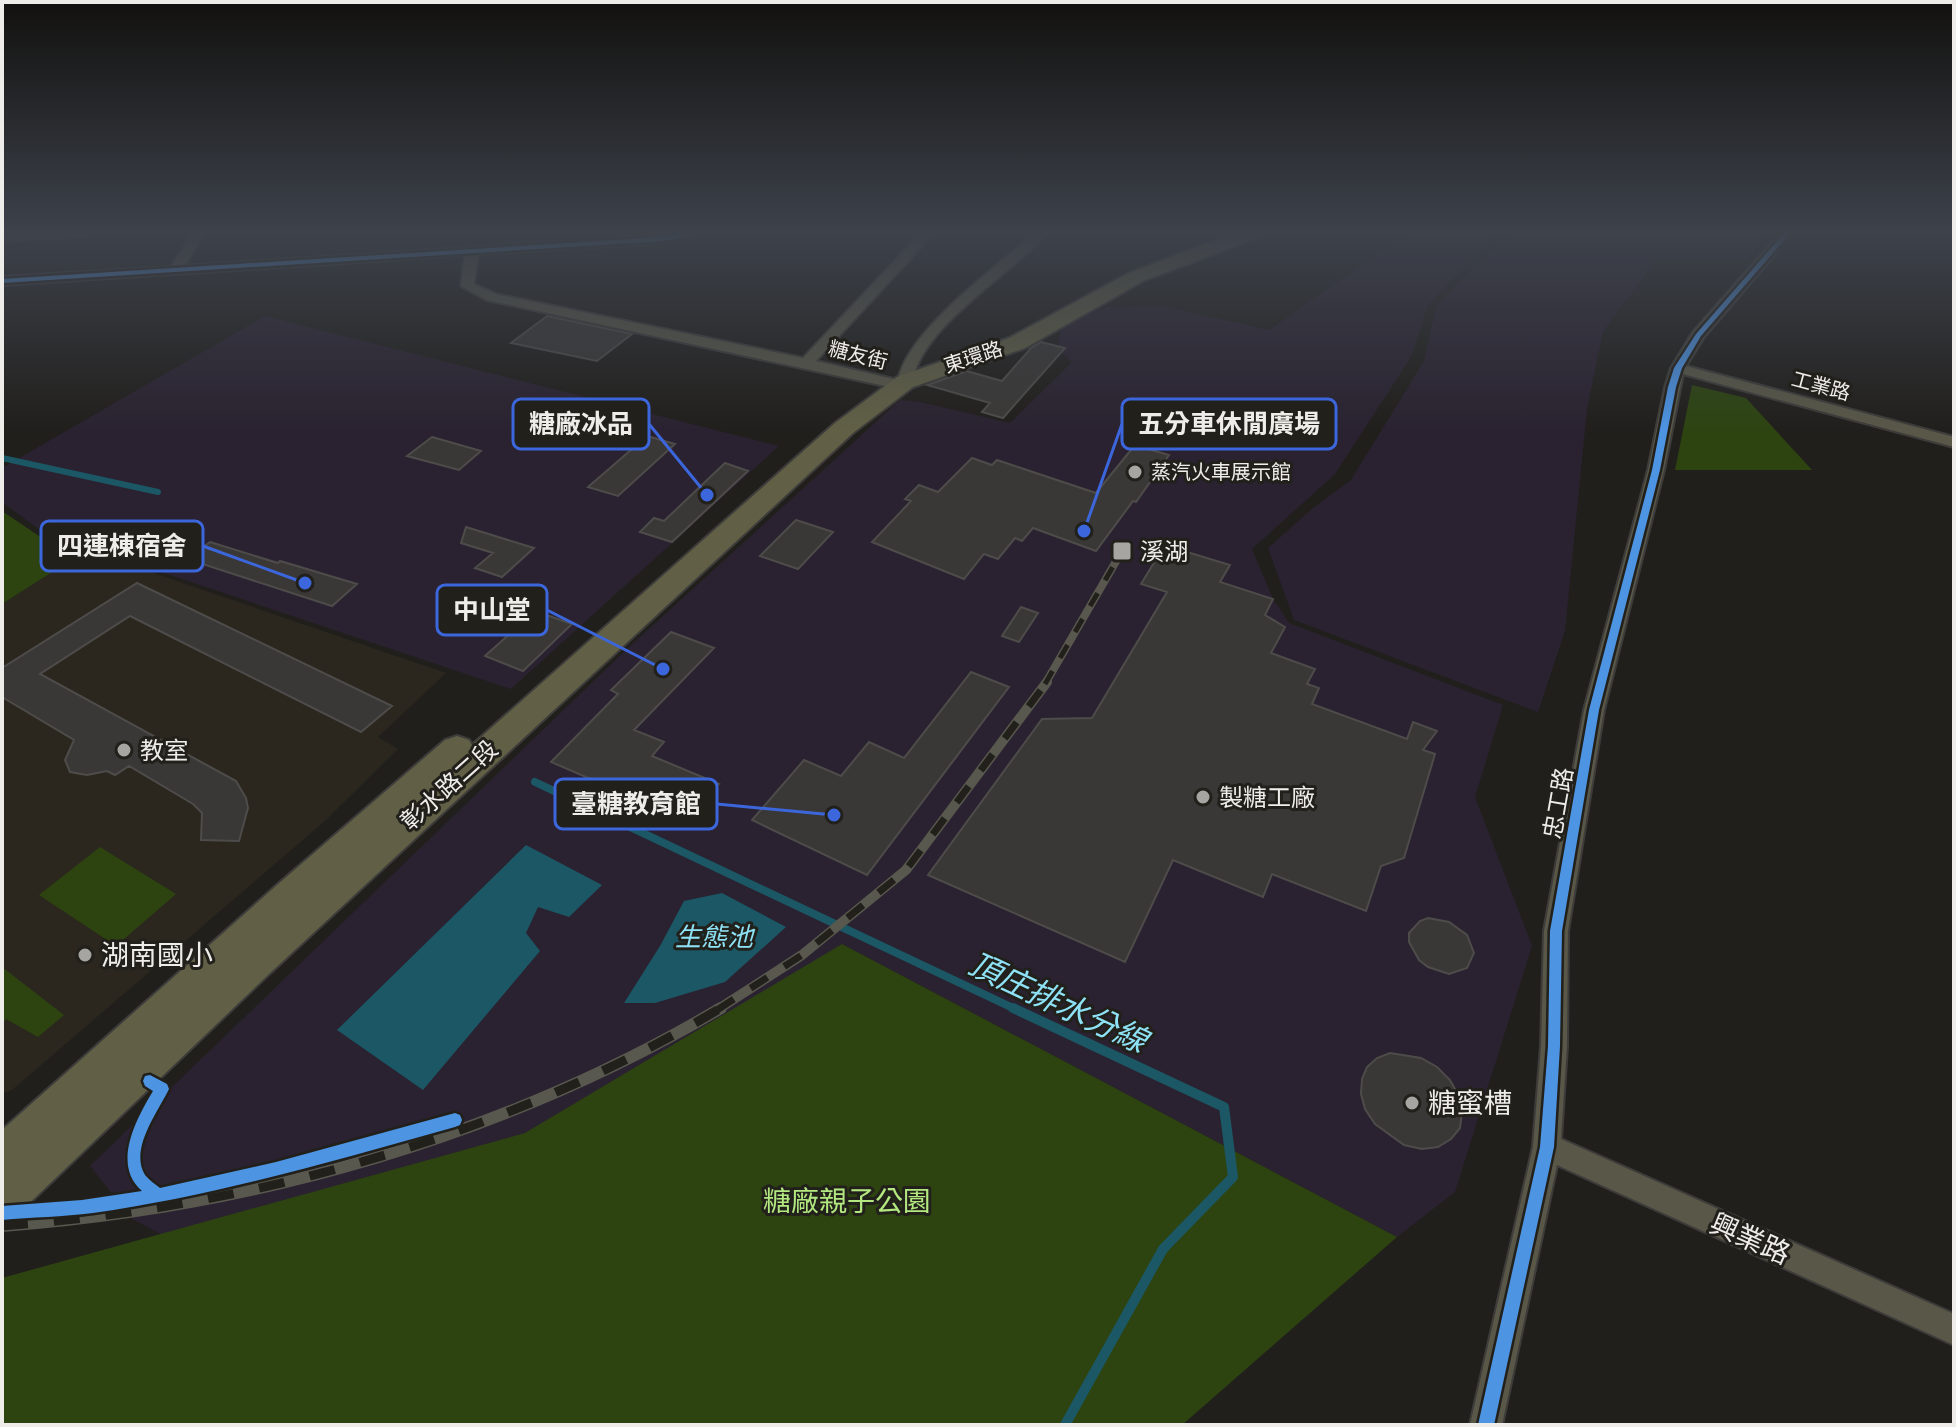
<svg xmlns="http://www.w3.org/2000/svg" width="1956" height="1427" viewBox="0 0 1956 1427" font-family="Poppins,'Noto Sans TC',sans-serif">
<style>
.industrial{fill:#2a2230}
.built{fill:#2b271e}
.green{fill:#2d4411}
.water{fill:#1b5765}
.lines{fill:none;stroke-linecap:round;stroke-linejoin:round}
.stream-far2{stroke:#1b5765;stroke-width:6}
.stream-far1{stroke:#1b5765;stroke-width:8}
.stream{stroke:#1b5765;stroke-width:10}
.building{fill:#3a3836;stroke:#4e4c4a;stroke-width:2}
.minor-casing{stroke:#3d3c3a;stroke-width:4}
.primary-casing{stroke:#3d3c3a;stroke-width:4}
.minor{fill:#585748;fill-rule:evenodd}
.primary{fill:#616046;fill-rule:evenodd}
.rail-far2-casing{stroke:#58584e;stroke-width:8}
.rail-far1-casing{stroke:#58584e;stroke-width:10}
.rail-casing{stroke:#58584e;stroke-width:12}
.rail-far2{stroke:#22201b;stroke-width:5;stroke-dasharray:15;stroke-linecap:butt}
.rail-far1{stroke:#22201b;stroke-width:7;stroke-dasharray:20;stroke-linecap:butt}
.rail{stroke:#22201b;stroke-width:9;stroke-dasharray:26;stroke-linecap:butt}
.cycleway-casing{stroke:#22201b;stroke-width:5}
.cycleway{fill:#4d94e3;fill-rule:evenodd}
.poi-dot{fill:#a7a5a2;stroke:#22201b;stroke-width:3}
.labels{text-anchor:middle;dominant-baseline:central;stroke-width:6;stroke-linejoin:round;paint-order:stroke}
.far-street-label{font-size:20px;fill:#efedea;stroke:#22201b}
.far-poi-label{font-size:20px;fill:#efedea;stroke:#22201b;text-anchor:start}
.poi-label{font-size:24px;fill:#efedea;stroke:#22201b;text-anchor:start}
.street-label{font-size:24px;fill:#efedea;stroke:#22201b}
.water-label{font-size:26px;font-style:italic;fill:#8ee2f6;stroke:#22201b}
.near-poi-label{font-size:28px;fill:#efedea;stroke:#22201b;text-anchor:start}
.near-park-label{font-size:28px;fill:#b3e880;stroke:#22201b}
.near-street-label{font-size:28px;fill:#efedea;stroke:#22201b}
.near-water-label{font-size:32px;font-style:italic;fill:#8ee2f6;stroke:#22201b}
.leader{fill:none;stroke:#3c66db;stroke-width:3}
.callout-dot{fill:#3c66db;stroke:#22201b;stroke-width:3}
.callout{fill:#22201b;stroke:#3c66db;stroke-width:3}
.callout-label{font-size:26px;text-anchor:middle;font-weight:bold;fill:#efedea}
</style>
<rect width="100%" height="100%" fill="#211f1c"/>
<path class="industrial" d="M1411 231H1499L1428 305 1411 357 1335 474 1252 549 1273 599 1289 623 1503 705 1475 797 1532 946 1455 1192 1397 1237 842 944 530 1142 180 1244 132 1219 90 1166 629 647 900 400 920 402 1010 423 1072 362 1057 349 1059 337 1062 328 1084 314 1108 307 1163 306 1269 330Z
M1767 231 1750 259 1656 260 1603 332 1587 409 1565 631 1538 712 1294 620 1268 548 1313 508 1351 480 1424 361 1436 306 1510 232Z
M265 316 779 446 511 689 44 533 2 502V468Z"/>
<path class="built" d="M82 553 127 564 446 673 378 737 398 749 326 820 12 1090 2 1094V604Z"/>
<path class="green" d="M1692 385 1746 398 1812 470H1675Z
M2 511 39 536 82 553 2 604Z
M100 847 176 894 116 946 39 895Z
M842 944 1397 1237 1182 1425H2V1278L525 1133Z
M2 967 64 1015 38 1037 6 1019 2 1024Z"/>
<path class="water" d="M526 845 602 885 569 917 538 907 526 933 540 951 423 1090 337 1030Z
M722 893 786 927 725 982 655 1003H624L660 946 684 901Z"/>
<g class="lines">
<path class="stream-far2" d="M2 458 158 492"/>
<path class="stream-far1" d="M535 782 1017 1010"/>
<path class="stream" d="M1013 1008 1224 1107 1233 1177 1163 1249 1065 1425"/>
</g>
<path class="building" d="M547 316 632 334 597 361 511 343Z
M1041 342 1065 348 1003 418 982 412 990 403 927 385 967 371 1002 381 1031 348Z
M647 436 675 444 618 496 588 487Z
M432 437 481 451 459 470 407 456Z
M1135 445 1169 455 1136 502 1133 501 1096 551 1033 528 1022 541 1015 538 998 559 984 554 964 579 872 542 911 501 905 499 919 485 938 492 972 458 992 465 997 460 1096 493Z
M725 463 748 471 672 542 640 532 654 518 664 521Z
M796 520 833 532 798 569 760 556Z
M466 527 534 548 502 577 475 568 493 553 461 543Z
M210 542 278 563 280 561 357 584 332 606 187 559Z
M1187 552 1230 565 1220 582 1273 599 1265 615 1285 627 1271 653 1315 669 1307 684 1319 688 1312 704 1407 739 1413 722 1437 731 1423 750 1435 754 1404 858 1381 866 1366 911 1272 874 1263 897 1173 860 1125 962 928 875 1042 719 1092 718 1167 592 1141 584 1160 553 1182 560Z
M137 583 392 706 361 732 130 616 40 674 236 781 246 798 248 808 239 841 201 840 202 813 193 804 129 766 115 775 107 771 87 775 70 772 65 760 74 740 2 697V668Z
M1021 607 1038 613 1019 642 1002 636Z
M535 611 572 624 523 671 485 656Z
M671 632 714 648 634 730 664 742 652 756 719 784 688 821 551 762 618 694 611 690Z
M971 672 1009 687 867 875 752 820 804 760 841 776 869 742 904 758Z
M1428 918 1449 922 1467 935 1474 953 1467 968 1449 974 1428 967 1419 960 1409 942V933L1420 921Z
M1390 1053 1421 1058 1437 1067 1450 1080 1459 1096 1462 1112 1460 1128 1451 1139 1438 1147 1422 1149 1404 1145 1375 1124 1365 1109 1361 1094 1362 1079 1367 1067 1377 1058Z"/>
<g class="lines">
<g class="minor-casing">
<path id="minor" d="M40 231H92L93 232 87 236 2 241V233Z
M194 231H206L184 266 720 231 663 243 478 254 474 284 496 294 803 358 923 231H936L816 361 898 380C909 329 997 267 1037 231H1050C1011 275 923 324 912 382L899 389 487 300 461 286 465 255 2 285V277L171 267Z
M1782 231H1795L1704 337 1686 366 1954 437V447L1683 374 1664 470 1604 710 1568 931 1567 1046 1561 1139 1954 1314V1345L1557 1165 1502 1425H1470L1533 1147 1541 1046 1544 931 1584 710 1648 470 1665 387 1671 368 1693 332Z"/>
</g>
<g class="primary-casing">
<path id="primary" d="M1240 231H1267L1265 235 1143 281 1025 348 913 387 853 433 269 974 18 1214 2 1221V1130L277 885 445 740 457 736 469 740 472 745 835 423 897 377 1009 338 1129 273Z"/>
</g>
<use href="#minor" class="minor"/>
<use href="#primary" class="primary"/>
<g class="rail-far2-casing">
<path id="rail-far2" d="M1045 684 1122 551"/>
</g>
<g class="rail-far1-casing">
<path id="rail-far1" d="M717 1010 802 955 906 870 1047 682"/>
</g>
<g class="rail-casing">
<path id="rail" d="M2 1226C254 1207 503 1137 721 1008"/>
</g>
<use href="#rail-far2" class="rail-far2"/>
<use href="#rail-far1" class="rail-far1"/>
<use href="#rail" class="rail"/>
<g class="cycleway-casing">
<path id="cycleway" d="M702 231H717L663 241 2 283V279L663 237Z
M1786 231H1792L1701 336 1682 368 1676 387 1660 470 1599 710 1562 931 1560 1046 1554 1147 1494 1425H1478L1540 1147 1548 1046 1550 931 1589 710 1652 470 1668 387 1674 368 1696 334Z
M150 1075 167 1084 169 1089C158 1112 129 1149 145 1175 149 1180 155 1184 160 1188L276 1162 455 1113 460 1115 462 1120 460 1125 455 1127C336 1160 216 1196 93 1213 63 1217 32 1217 2 1220V1206L82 1200 142 1191C111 1164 137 1118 153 1091L145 1086 143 1081 145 1076Z"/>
</g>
<use href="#cycleway" class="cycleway"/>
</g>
<linearGradient id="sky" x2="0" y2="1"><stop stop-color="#12110f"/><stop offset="0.54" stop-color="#3d424b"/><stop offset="1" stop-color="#3d424b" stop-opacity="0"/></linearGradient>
<rect width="1956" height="431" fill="url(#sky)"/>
<g class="poi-dot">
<circle cx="1135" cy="472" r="8"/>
<rect x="1112" y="541" width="20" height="20" rx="4"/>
<circle cx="124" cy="750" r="8"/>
<circle cx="1203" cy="797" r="8"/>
<circle cx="85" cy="955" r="8"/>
<circle cx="1412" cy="1103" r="8"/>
</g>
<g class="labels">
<g class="far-street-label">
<text transform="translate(858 355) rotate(14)">糖友街</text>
<text transform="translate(973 357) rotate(-18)">東環路</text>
<text transform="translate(1821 386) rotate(15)">工業路</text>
</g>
<g class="far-poi-label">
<text x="1151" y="472">蒸汽火車展示館</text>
</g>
<g class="poi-label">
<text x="1140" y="551">溪湖</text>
<text x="140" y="750">教室</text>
<text x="1219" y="797">製糖工廠</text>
</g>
<g class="street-label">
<text transform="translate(449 785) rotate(-42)">彰水路二段</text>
<text transform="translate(1558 803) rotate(-80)">忠工路</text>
</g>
<g class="water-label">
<text x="714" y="937">生態池</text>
</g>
<g class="near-poi-label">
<text x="101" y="955">湖南國小</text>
<text x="1428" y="1103">糖蜜槽</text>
</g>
<g class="near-park-label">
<text x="847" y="1201">糖廠親子公園</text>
</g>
<g class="near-street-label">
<text transform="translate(1750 1239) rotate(24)">興業路</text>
</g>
<g class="near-water-label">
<text transform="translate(1058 1002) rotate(25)">頂庄排水分線</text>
</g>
</g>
<path class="leader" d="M1084 531L1122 424M707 495L649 424M305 583L203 546M663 669L547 610M834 815L717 804"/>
<g class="callout-dot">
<circle cx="1084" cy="531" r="8"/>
<circle cx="707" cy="495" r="8"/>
<circle cx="305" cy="583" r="8"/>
<circle cx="663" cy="669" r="8"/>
<circle cx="834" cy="815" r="8"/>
</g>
<g class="callout">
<rect x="1122" y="399" width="214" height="50" rx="8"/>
<rect x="513" y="399" width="136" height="50" rx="8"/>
<rect x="41" y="521" width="162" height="50" rx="8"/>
<rect x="437" y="585" width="110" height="50" rx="8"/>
<rect x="555" y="779" width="162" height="50" rx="8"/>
</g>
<g class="callout-label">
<text x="1229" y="433">五分車休閒廣場</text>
<text x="581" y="433">糖廠冰品</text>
<text x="122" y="555">四連棟宿舍</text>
<text x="492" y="619">中山堂</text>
<text x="636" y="813">臺糖教育館</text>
</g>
<rect width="1956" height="1427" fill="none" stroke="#efedea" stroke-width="8"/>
</svg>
